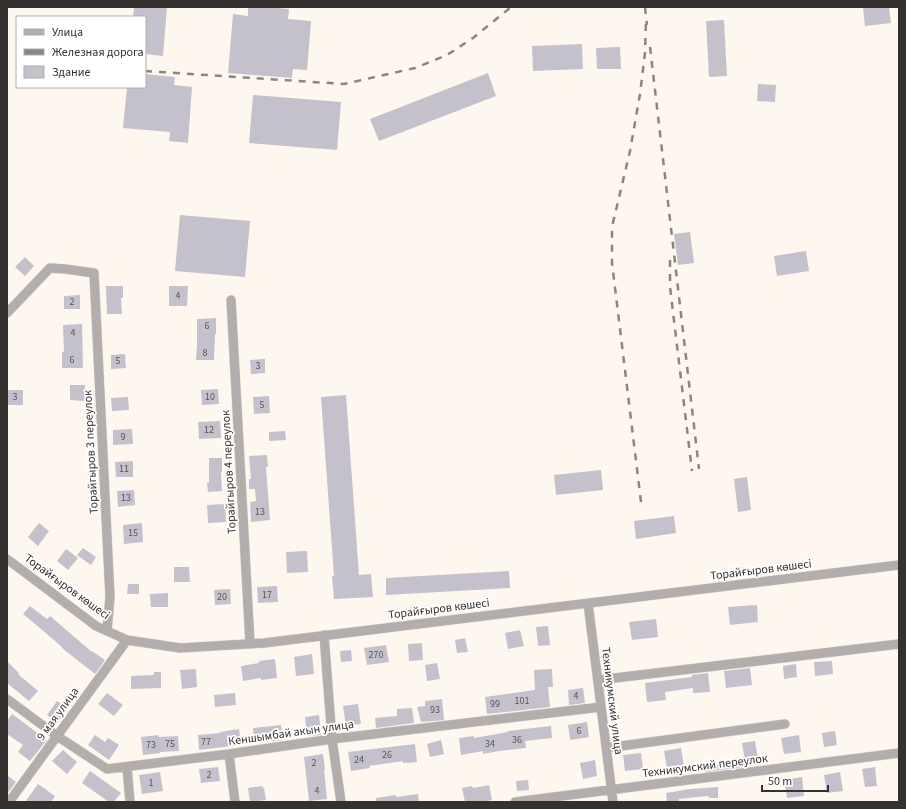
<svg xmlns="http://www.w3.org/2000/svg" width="906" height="809" viewBox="0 0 906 809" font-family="'Source Sans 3',sans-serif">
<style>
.building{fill:#c4c1cd}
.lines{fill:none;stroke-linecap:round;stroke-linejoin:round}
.minor-casing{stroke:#dad3cc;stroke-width:10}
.minor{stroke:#b3adab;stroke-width:9}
.rail{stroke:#8a857f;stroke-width:2.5;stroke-dasharray:7 7;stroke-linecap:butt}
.labels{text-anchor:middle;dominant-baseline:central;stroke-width:3.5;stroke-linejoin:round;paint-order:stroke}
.number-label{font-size:10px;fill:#595556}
.street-label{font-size:12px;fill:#35312e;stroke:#fff}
</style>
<rect width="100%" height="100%" fill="#fef7ef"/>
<path class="building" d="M134 7H167L163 56 145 54V17H133Z
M248 7H265L289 9 288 19 311 21 307 70 293 69 292 78 228 73 233 14 248 16Z
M875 7H889L891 23 865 26 863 8Z
M724 20 727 76 709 77 706 21Z
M582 44 583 69 533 71 532 46Z
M620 47 621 69H597L596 48Z
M488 73 496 96 379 141 370 119Z
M145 74 175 77 174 85 192 87 188 143 169 141 170 132 123 128 127 87H145Z
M758 84 776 85 775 102 757 101Z
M253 95 341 102 337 150 249 143Z
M180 215 250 221 245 277 175 271Z
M690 232 694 263 678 265 674 234Z
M806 251 809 271 777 276 774 256Z
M25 257 34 266 25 276 15 267Z
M106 286H123V298H121L122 314H107Z
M169 286H188L187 306H169Z
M80 295V309H64V296Z
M216 318V334H215L214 360H196L197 345V319Z
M82 324 83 368H62V352H64L63 325Z
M125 354 126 368 111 369V355Z
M265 359V373L251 374 250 360Z
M70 385H85V401L70 400Z
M218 389 219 404 202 405 201 390Z
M7 390H23V405H7Z
M346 395 359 575 371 574 373 597 334 599 332 576H334L321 397Z
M269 396 270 413 254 414 253 397Z
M128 397 129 410 112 411 111 398Z
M220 421 221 438 199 439 198 422Z
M132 429 133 444 113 445V430Z
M285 431 286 440 269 441V432Z
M267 455 268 467H266L270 520 251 522 250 502 256 501 255 489H249V479H251L249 456Z
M209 458H222V472H221L222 491 208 492 207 483H209Z
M133 461V477H116L115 462Z
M601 470 603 490 556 495 554 475Z
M747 477 751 510 738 512 734 479Z
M134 490 135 505 118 507 117 491Z
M225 504 226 522 208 523 207 505Z
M674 516 676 533 636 539 634 521Z
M39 523 49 531 38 546 28 537Z
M142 523 143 542 124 544 123 525Z
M83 548 96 557 91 565 77 555Z
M66 549 78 558 68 570 57 561Z
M307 551 308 572 287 573 286 552Z
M174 567H189L190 582H174Z
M509 571 510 588 386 595V578Z
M128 584H139V594H127Z
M277 586 278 602 258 603 257 587Z
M230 589 231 604 215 605 214 590Z
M168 593V607H151L150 594Z
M757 605 758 622 730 625 728 607Z
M30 606 47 619 50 616 92 652V651L105 660 95 674 62 648V647L40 628 23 614Z
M656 619 658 637 632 640 629 622Z
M548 626 550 645 538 646 536 627Z
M520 630 524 646 508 649 505 633Z
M465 638 468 652 457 653 455 640Z
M422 643 423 660 409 661 408 644Z
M386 645 389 662 367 665 364 648Z
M351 650 352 661 341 662 340 651Z
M312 654 314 674 296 676 294 657Z
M275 659 277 678 261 680V678L243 681 241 666 259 663V661Z
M7 661 19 673 18 674 38 691 29 701 7 683Z
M832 661 833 674 815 676 814 662Z
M437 663 440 679 427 681 425 665Z
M796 664 797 677 784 679 783 666Z
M750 668 752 685 726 688 724 671Z
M196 669 197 687 182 689 180 670Z
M552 669 553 687H548L550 707 487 714 485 697 535 690 534 670Z
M154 672H161V688L131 689V676L154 675Z
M708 673 710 692 693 693V688L665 692 666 700 647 702 645 683 692 677V675Z
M583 688 585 703 569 705 568 690Z
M107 693 123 705 114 716 98 704Z
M235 693 236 705 215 707 214 695Z
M442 699 444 720 421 722 417 707 425 706V701Z
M57 701 68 709 58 723 47 715Z
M358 704 361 724 346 726 343 706Z
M412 708 414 723 376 728 375 718 397 716V709Z
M12 714 47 740 30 761 18 752 23 745 7 734V721Z
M319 715 321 735 307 736 305 717Z
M587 722 589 737 570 740 568 725Z
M281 725 283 740 254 743 253 728Z
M551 726 552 738 525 741 526 748 499 751 483 754V751L461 755 459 738 474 736V738L508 732V731Z
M239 729 241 745 199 750 198 735 220 733V732Z
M835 731 837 745 824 747 822 733Z
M95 735 105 742 108 738 119 745 109 760 88 745Z
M158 735 159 737 178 736 179 751 160 752V753L143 755 141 737Z
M799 735 801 752 784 754 781 738Z
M441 740 444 754 430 757 427 744Z
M755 741 759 764 746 766 742 743Z
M415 744 417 762 403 763V761L369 766 370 768 351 771 348 752Z
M681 748 684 766 667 768 664 751Z
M63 750 77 762 67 774 52 761Z
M641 753 643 769 625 771 623 755Z
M323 754 325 769H324L327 799 309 801 304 757Z
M595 760 597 776 583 779 580 763Z
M742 760 743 767 706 772 705 767 724 764 723 762Z
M218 767 220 781 201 783 199 769Z
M875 767 877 786 865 787 862 769Z
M90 771 121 793 114 802H109L82 783Z
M160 772 163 791 142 794 139 775Z
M840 772 843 791 827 793 824 775Z
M7 775 16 782 7 794Z
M802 777 804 796 787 798 784 780Z
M528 780 529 790 517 791 516 781Z
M38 784 55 796 51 802H25Z
M489 785 492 800 483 802H465L462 788 472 786 473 788Z
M262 786 263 788H264L266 800 250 802 248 788Z
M718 787V798H709L708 796 679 799V802H667L666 793 690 789Z
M418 794 419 802H376V798L396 795V797Z"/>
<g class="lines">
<g class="minor-casing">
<path id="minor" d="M231 300 250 643
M7 313 50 268 65 269 94 273 110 597 107 631
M7 559 96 626 127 640 180 648 264 643 899 565
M588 603 613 802
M324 635 332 739 341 802
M598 680 899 644
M7 699 57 736 107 769 229 754 332 739 601 707
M606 748 785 724
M229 754 235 802
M127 767 130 802
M9 802 127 640
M515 802C643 785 771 770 899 753"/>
</g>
<use href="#minor" class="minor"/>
<path class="rail" d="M645 7 647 25
M650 47 699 469
M145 71 344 84 415 68 447 55 473 38 511 7
M670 260V287L692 471
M641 502 612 263V227L630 151 640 94 645 53 646 20"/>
</g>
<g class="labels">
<g class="number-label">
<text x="178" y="296">4</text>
<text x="72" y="302">2</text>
<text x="207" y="326">6</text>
<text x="73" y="333">4</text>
<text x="205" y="353">8</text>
<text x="72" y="360">6</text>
<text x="118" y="361">5</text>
<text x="258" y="366">3</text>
<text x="15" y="397">3</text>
<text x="210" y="397">10</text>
<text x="262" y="405">5</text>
<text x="209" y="430">12</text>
<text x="123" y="437">9</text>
<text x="124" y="469">11</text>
<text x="126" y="498">13</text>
<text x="260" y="512">13</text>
<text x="133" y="533">15</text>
<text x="267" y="595">17</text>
<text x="222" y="597">20</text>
<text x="376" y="655">270</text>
<text x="576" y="696">4</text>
<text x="522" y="701">101</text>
<text x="495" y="704">99</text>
<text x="435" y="710">93</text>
<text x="579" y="731">6</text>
<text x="517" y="740">36</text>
<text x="206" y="742">77</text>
<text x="170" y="744">75</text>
<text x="490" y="744">34</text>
<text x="151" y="745">73</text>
<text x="387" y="755">26</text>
<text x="359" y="760">24</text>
<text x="314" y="763">2</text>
<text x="209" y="775">2</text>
<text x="151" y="783">1</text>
<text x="317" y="791">4</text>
</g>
<g class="street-label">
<text transform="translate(91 452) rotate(-93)">Торайгыров 3 переулок</text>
<text transform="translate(229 472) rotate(-93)">Торайгыров 4 переулок</text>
<text transform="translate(761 570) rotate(-7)">Торайғыров көшесі</text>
<text transform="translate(67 587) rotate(36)">Торайғыров көшесі</text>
<text transform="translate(439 609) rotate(-7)">Торайғыров көшесі</text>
<text transform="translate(612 701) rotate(83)">Техникумский улица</text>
<text transform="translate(58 714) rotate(-54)">9 мая улица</text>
<text transform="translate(291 733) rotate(-8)">Кеншымбай акын улица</text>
<text transform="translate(705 766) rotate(-7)">Техникумский переулок</text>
</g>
</g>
<rect width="906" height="809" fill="none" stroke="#35312e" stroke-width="16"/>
<rect x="16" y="16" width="130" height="72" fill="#ffffff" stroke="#aeadab"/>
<rect x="24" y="29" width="20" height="6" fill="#b3adab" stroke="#aeadab"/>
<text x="52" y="36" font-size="12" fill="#35312e">Улица</text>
<rect x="24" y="49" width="20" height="6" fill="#8a857f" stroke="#aeadab"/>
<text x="52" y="56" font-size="12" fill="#35312e">Железная дорога</text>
<rect x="24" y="66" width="20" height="12" fill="#c4c1cd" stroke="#aeadab"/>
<text x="52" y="76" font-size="12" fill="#35312e">Здание</text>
<path d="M762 785v6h66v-6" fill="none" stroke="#35312e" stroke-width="2"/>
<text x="768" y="785" font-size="12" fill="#35312e" stroke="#ffffff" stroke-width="3" paint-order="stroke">50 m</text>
</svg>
